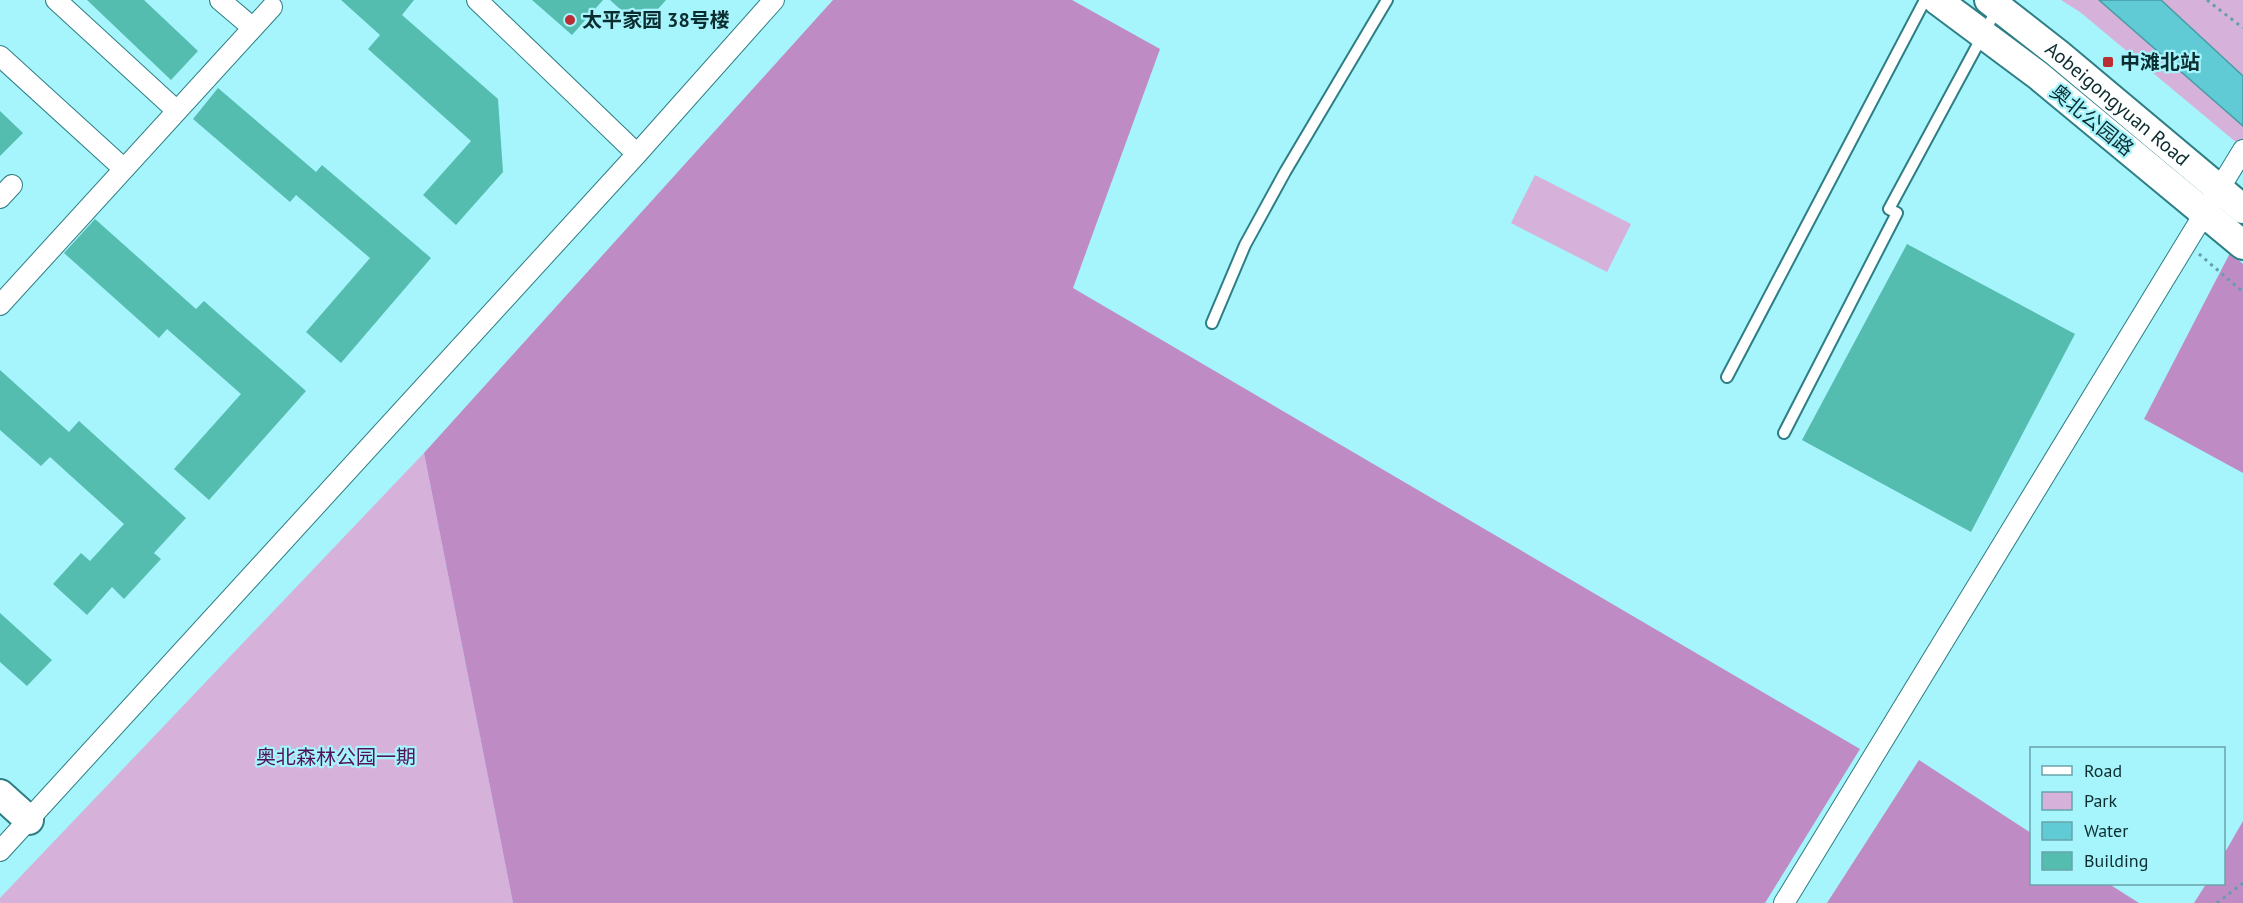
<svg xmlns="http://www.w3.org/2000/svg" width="2243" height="903" viewBox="0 0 2243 903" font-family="'PT Sans','Noto Sans SC',sans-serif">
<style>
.green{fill:#d6b1d9}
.forest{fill:#bf8bc4}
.water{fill:#61cbd5;stroke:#489ca4;stroke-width:1.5}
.building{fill:#55bdaf}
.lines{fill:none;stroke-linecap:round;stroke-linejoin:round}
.lane-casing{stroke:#2e7e85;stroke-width:14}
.street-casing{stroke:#2e7e85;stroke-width:22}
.secondary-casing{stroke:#2e7e85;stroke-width:32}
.path{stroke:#649fa5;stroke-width:3;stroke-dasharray:3 4.5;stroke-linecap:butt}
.lane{stroke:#fff;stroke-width:10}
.street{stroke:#fff;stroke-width:20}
.secondary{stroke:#fff;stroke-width:28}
.poi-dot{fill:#bc2c33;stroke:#a6f4fc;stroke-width:2}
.labels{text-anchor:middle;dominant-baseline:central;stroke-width:4.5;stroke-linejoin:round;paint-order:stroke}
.poi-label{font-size:20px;font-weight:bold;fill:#0c2d30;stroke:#a6f4fc;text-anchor:start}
.street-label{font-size:20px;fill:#0c2d30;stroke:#a6f4fc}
.park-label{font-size:20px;fill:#521359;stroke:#a6f4fc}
</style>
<rect width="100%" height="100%" fill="#a6f4fc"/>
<path class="green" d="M2061 0H2243V148L2080 12Z
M1535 175 1631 224 1607 272 1511 223Z
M424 453 513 903H0V898Z"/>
<path class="forest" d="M833 0H1072L1160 49 1073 288 1860 749 1765 903H513L424 453Z
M2230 253 2243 264V473L2144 419Z
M1919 760 2031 833 2032 884H2109L2139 903H1827Z
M2243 821V903H2194L2206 884H2224V854Z"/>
<path class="water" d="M2099 0H2161L2243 76V126Z"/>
<path class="building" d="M87 0H144L198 51 171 80Z
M341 0H414L402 15 498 99 503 172 456 225 423 195 471 141 368 49 380 35Z
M532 0H603L572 35Z
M610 0H666L641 28Z
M218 88 316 172 322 165 431 258 341 363 306 332 370 258 296 195 290 202 193 119Z
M0 111 23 133 0 156Z
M95 219 196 309 204 301 306 391 209 500 174 469 241 394 167 329 159 338 64 253Z
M1907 244 2075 334 1971 532 1802 440Z
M0 370 69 432 79 421 186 518 154 553 161 559 124 599 112 587 87 615 53 584 81 553 90 561 124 524 50 457 41 466 0 430Z
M0 613 52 660 27 686 0 662Z"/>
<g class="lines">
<g class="lane-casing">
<path id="lane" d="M1212 323 1245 245 1285 172 1387 0
M1727 377 1925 0
M1784 433 1897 213 1889 209 1998 7"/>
</g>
<g class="street-casing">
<path id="street" d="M56 0 177 111
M220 0 253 28
M477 0 637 154
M0 56 124 169
M0 198 12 185
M0 305 272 7
M0 851 637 154 774 0
M1784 903 2243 150"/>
</g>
<g class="secondary-casing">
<g id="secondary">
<path d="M1937 0 2039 76 2243 245"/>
<path id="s1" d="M1989 0 2057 53 2243 209"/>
<path d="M0 794 29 820"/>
</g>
</g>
<path class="path" d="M2207 0 2243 28
M2199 254 2243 292
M2217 903 2243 883"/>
<use href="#lane" class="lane"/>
<use href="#street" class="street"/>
<use href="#secondary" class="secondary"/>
</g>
<g class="poi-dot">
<circle cx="570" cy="20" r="6"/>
<rect x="2102" y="56" width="12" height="12" rx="3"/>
</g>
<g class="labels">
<g class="poi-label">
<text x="582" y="20">太平家园 38号楼</text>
<text x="2120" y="62">中滩北站</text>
</g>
<g class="street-label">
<text stroke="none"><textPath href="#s1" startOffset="165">Aobeigongyuan Road</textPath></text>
<text transform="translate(2092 120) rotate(39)">奥北公园路</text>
</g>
<g class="park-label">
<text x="336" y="757">奥北森林公园一期</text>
</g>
</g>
<rect x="2030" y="747" width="195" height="138" fill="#a6f4fc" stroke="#68a4aa" stroke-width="1.5"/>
<rect x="2042" y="766" width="30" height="9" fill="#ffffff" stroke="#68a4aa" stroke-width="1.5"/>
<text x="2084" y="777" font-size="18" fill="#0c2d30">Road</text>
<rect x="2042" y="792" width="30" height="18" fill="#d6b1d9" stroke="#68a4aa" stroke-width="1.5"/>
<text x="2084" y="807" font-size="18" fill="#0c2d30">Park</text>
<rect x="2042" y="822" width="30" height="18" fill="#61cbd5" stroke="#68a4aa" stroke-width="1.5"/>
<text x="2084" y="837" font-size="18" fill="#0c2d30">Water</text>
<rect x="2042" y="852" width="30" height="18" fill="#55bdaf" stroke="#68a4aa" stroke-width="1.5"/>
<text x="2084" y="867" font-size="18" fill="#0c2d30">Building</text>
</svg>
